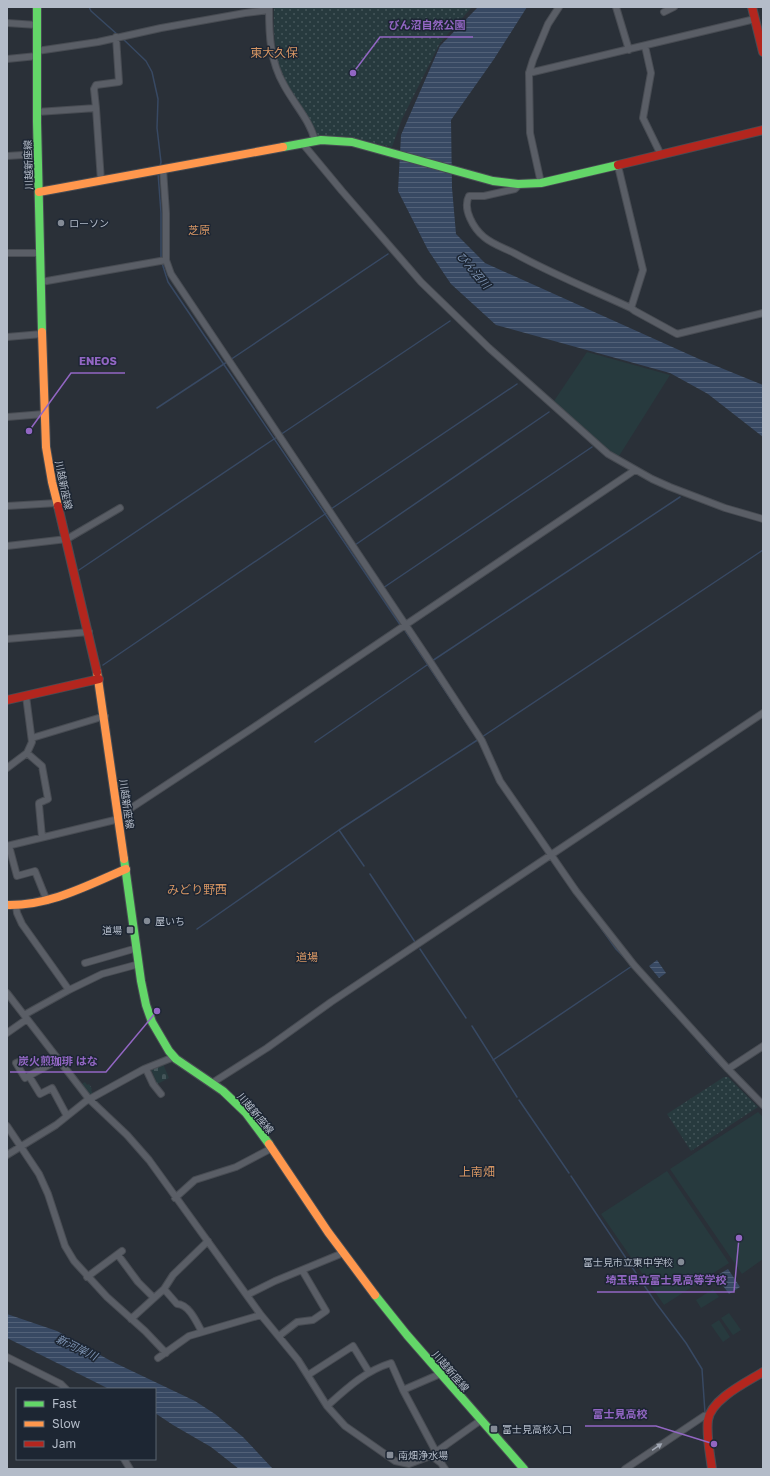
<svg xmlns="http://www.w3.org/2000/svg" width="770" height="1476" viewBox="0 0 770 1476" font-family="'Golos Text','Noto Sans JP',sans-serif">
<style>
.grass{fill:#273a3e}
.cemetery{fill:url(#cemetery-stones)}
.park{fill:url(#park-dots)}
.water{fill:url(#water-rules)}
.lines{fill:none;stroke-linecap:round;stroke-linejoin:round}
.stream{stroke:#384963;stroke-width:1.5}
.street-casing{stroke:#484c53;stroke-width:8}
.fast-casing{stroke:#484c53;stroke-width:10}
.slow-casing{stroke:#484c53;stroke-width:10}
.jam-casing{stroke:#484c53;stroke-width:10}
.street{stroke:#5a5e66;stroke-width:6}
.fast{stroke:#63d668;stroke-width:8}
.slow{stroke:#ff974d;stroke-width:8}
.jam{stroke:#b3261e;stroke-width:8}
.oneway{fill:#a2a9b5}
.poi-dot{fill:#848b96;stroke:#1d2633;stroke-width:1.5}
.labels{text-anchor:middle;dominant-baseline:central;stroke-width:3;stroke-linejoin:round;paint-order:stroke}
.street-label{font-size:10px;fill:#b4bcc9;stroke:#1d2633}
.poi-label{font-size:10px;fill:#b4bcc9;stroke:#1d2633;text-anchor:start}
.neighbourhood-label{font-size:11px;fill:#d59563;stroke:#1d2633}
.water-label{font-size:11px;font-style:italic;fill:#7c92b1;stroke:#1d2633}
.quarter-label{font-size:12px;fill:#d59563;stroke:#1d2633}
.leader{fill:none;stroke:#9266c3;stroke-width:1.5}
.callout-dot{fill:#9266c3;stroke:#1d2633;stroke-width:1.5}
.callout-label{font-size:11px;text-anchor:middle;font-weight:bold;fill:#9266c3;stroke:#1d2633;stroke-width:3;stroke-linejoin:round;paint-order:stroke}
</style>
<defs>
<pattern id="cemetery-stones" width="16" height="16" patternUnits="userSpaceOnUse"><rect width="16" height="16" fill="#273a3e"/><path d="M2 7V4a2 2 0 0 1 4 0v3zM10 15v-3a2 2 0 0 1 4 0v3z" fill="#445559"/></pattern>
<pattern id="park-dots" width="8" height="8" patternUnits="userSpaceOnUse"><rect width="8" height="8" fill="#273a3e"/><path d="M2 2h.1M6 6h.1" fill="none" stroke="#445559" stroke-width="1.8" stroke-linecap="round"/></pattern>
<pattern id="water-rules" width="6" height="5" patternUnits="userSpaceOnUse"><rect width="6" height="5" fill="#384963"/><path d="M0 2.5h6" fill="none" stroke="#526178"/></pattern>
</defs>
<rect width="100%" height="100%" fill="#2a3038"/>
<path class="grass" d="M587 352 670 375 619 456 612 453 554 401Z
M758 1112 763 1117V1259L742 1274 670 1169Z
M667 1171 729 1263 664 1305 601 1214Z
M713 1289 719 1297 701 1308 696 1300Z
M729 1313 741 1330 733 1335 721 1318Z
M719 1320 730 1337 723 1342 711 1325Z"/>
<path class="cemetery" d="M163 1064 169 1078 157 1084 151 1069Z
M85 1082 87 1085 89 1084 92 1089 91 1090 93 1094 89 1096 80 1085Z"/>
<path class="park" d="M274 7H472L440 43 402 119 392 147 346 136H318C310 118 296 103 287 86 275 61 273 35 274 7Z
M724 1077H728L758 1107 691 1151 667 1114Z"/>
<path class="water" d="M478 7H527L494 59 451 120 452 188 456 234 485 263 699 359 763 385V437L708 394 670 373 496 325 451 284 428 250 398 191 401 135 440 46Z
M657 960 666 973 659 978 649 966Z
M728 1269 740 1287 729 1294 716 1276Z
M7 1314 57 1331 111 1361 195 1401 215 1414 243 1437 273 1469H239L211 1447 173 1425 155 1413V1389H109L7 1338Z"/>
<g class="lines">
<path class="stream" d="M89 7 91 11 118 35
M122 38 146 61 152 72 158 99 157 128 161 162 160 167
M158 173 161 213V259
M162 263 168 282 401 626
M230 360 388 254
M157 408 227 362
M280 435 450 321
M331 509 517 384
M355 545 549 412
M79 570 277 437
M383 588 592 447
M404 629 472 731
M432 661 680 497
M103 665 328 512
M482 737 763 550
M315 742 427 665
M339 830 364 866
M370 874 415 942
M601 928 616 949 625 958
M197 929 339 830 479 739
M420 949 466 1018
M655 992 662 1001
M666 1005 674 1014
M472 1026 517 1097
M706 1050 721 1066
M493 1060 632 966
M519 1100 569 1173
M760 1106 763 1109
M571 1176 656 1303 686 1343 702 1369 705 1413
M707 1461 708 1469"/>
<g class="street-casing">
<path id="street" d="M616 7 629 50
M269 8C269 35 270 61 284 85 294 104 310 120 315 141
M664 12 674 7
M7 23 37 25
M645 46 651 73 643 118 661 155
M37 51 98 42 161 28 245 13 269 10
M7 59 37 56
M529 73 755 19
M96 108 94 89 96 85 119 82 116 37
M37 112 96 108 101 181
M303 144 342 191 421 282 489 348 608 454 652 479 670 487 725 508 763 519
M7 156 38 154
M618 166 643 270 631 308
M163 169 166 213V260L171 274 431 663 482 741 500 781 576 891 634 965 728 1069 763 1105
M541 183 530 133 529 73 533 60 548 24 559 7
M520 184 515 189 484 196H469C462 209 474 229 484 237 492 244 504 248 514 253 552 274 592 290 631 308L635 311 677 334 763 313
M7 253H40
M41 282 166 260
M7 337 42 334
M7 417 44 414
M7 506 57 503
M7 546 67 539 120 508
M7 639 89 632
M32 738 105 716
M27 753 42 766 48 799 39 803V805L42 837
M7 768 27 753 32 742 26 696
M119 816 254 727 635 470
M7 846 119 819
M9 846 17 876 35 871 47 901
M16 906 17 913 22 924 69 990
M85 963 137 948
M7 993 89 1099 127 1135 149 1160 261 1315 298 1360 327 1406 345 1426 395 1461 409 1464 428 1457H433L441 1463 445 1469
M24 1015 69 990 102 974 139 964
M7 1033 27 1019
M21 1061 16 1063 25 1078 58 1060
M146 1069 153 1084 161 1094
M728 1069 763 1046
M29 1076 40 1094 52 1088 67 1116
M212 1083 267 1048 331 1002 763 713
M7 1126 39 1174 48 1194 65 1246 74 1261 107 1297 145 1331 166 1353
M7 1155 56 1125 86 1101 144 1069 174 1057
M175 1198 195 1180 236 1167 272 1148
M118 1255 138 1282 154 1298
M87 1277 122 1251
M164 1289 177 1304C189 1304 197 1323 202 1332
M247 1295 275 1281 343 1253
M131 1319 164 1289 173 1275 208 1241
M279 1336 297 1322 313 1320 326 1311 302 1270
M7 1357 61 1384 66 1389
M158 1358 189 1336 261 1315
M308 1375 353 1346 369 1372
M327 1406C347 1388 365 1371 391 1363L403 1390
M436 1452 403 1390 440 1374
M435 1454 436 1452 481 1420
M124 1459 130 1469
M625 1469 704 1416 709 1415"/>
</g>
<g class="fast-casing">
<path id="fast" d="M37 7V122L42 332
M283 147 321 140 352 142 493 181 518 184 541 183 618 165
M124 859 141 981 146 1005 152 1022 169 1051 176 1059 223 1091 246 1113 269 1144
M375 1295 407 1335 524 1469"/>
</g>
<g class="slow-casing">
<path id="slow" d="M39 192 283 147
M42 332 46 447 52 482 58 506
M97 672 124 859
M7 905C50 906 88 885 126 869
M269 1144 328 1232 375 1295"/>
</g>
<g class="jam-casing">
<path id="jam" d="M752 7 763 52
M618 165 763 130
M58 506 97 672
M7 700 99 679
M712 1469C710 1453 706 1435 708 1420 711 1399 747 1382 763 1372"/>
</g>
<use href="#street" class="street"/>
<use href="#fast" class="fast"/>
<use href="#slow" class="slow"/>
<use href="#jam" class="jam"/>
</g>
<defs><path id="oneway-solid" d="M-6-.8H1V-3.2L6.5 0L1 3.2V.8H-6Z"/></defs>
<use class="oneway" href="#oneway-solid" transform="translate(657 1447) rotate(-34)"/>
<g class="poi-dot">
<circle cx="61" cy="223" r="4"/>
<circle cx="147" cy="921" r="4"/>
<rect x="126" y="926" width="8" height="8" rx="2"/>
<circle cx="681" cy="1262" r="4"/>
<rect x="490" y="1425" width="8" height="8" rx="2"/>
<rect x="386" y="1451" width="8" height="8" rx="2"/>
</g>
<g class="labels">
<g class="street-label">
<text transform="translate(28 165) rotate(-92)">川越新座線</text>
<text transform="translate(64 485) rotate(78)">川越新座線</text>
<text transform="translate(127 804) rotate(82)">川越新座線</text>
<text transform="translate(256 1113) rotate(50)">川越新座線</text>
<text transform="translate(451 1371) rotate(49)">川越新座線</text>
</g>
<g class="poi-label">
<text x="69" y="223">ローソン</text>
<text x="155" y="921">屋いち</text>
<text x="122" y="930" text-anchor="end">道場</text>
<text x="673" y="1262" text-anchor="end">富士見市立東中学校</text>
<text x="502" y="1429">富士見高校入口</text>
<text x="398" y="1455">南畑浄水場</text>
</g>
<g class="neighbourhood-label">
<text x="199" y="229">芝原</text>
<text x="307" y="956">道場</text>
</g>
<g class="water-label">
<text transform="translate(474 270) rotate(49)">びん沼川</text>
<text transform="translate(77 1347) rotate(26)">新河岸川</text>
</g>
<g class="quarter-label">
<text x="274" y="52">東大久保</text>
<text x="197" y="889">みどり野西</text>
<text x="477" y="1171">上南畑</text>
</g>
</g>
<path class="leader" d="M353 73L380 37H473M29 431L71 373H125M157 1011L106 1072H10M739 1238L734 1292H597M714 1444L656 1426H585"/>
<g class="callout-dot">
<circle cx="353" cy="73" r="4"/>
<circle cx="29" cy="431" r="4"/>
<circle cx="157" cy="1011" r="4"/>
<circle cx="739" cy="1238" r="4"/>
<circle cx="714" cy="1444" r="4"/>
</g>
<g class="callout-label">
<text x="427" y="29">びん沼自然公園</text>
<text x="98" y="365">ENEOS</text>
<text x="58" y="1065">炭火煎珈琲 はな</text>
<text x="666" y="1284">埼玉県立富士見高等学校</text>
<text x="620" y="1418">富士見高校</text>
</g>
<rect width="770" height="1476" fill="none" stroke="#b4bcc9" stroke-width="16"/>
<rect x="16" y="1388" width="140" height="72" fill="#1d2633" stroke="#59626f"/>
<rect x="24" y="1401" width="20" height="6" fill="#63d668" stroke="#59626f"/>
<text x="52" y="1408" font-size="12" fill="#b4bcc9">Fast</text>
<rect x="24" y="1421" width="20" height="6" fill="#ff974d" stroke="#59626f"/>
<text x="52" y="1428" font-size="12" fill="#b4bcc9">Slow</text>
<rect x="24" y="1441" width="20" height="6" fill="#b3261e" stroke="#59626f"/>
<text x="52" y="1448" font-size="12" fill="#b4bcc9">Jam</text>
</svg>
